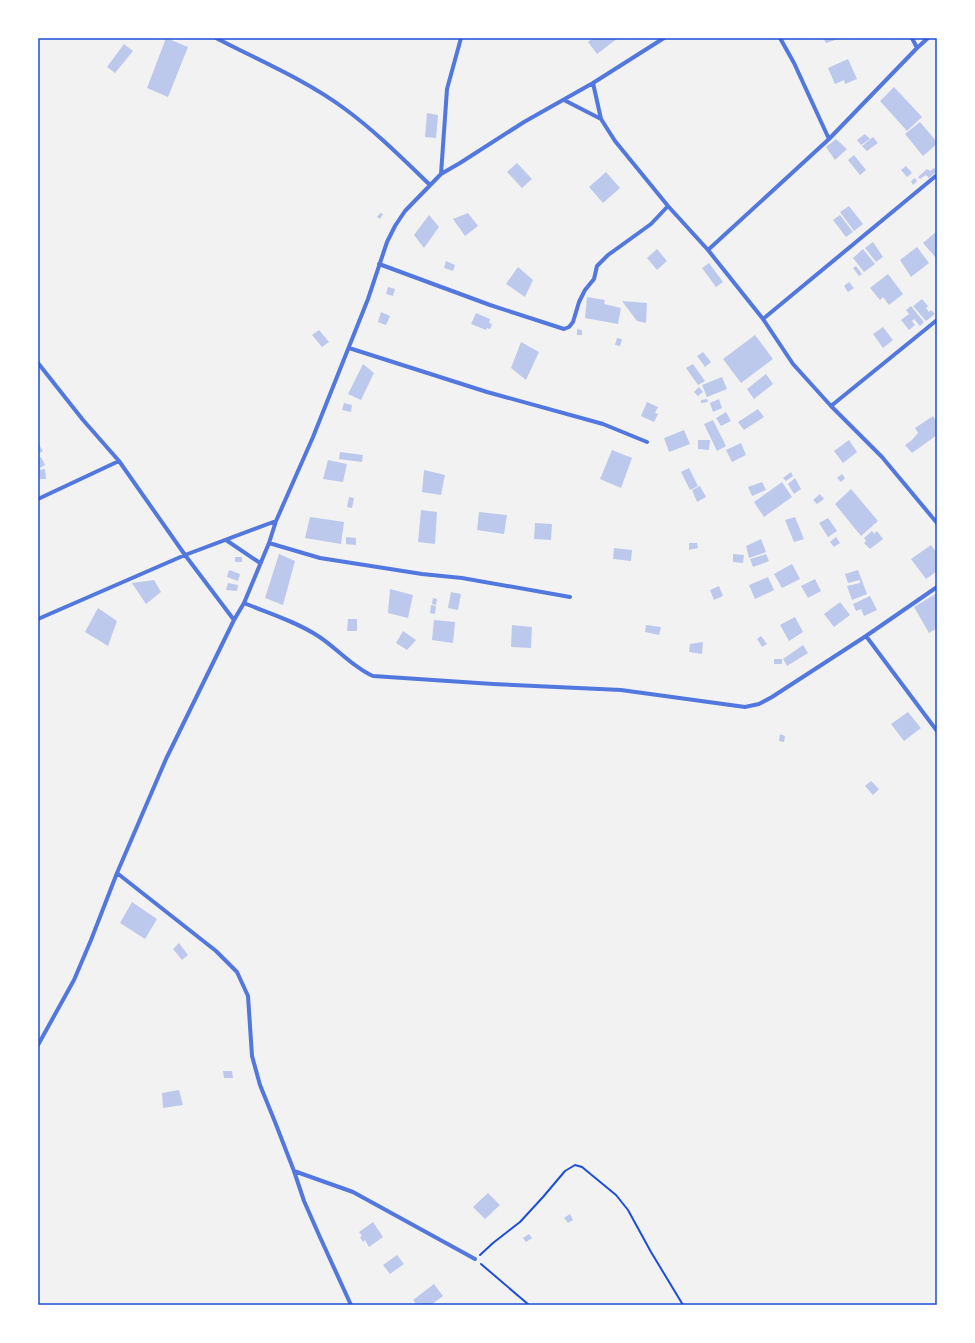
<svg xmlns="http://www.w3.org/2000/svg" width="975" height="1343" viewBox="0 0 975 1343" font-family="'Alegreya Sans',sans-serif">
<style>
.building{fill:#bdc9ec}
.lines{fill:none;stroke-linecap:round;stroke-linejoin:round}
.path{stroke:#1d4ed8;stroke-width:2}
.minor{stroke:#5277de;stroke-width:4}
.neatline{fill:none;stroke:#1d4ed8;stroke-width:1.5}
</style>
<rect width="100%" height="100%" fill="#f2f2f2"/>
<path class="building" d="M166 38 188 47 168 97 147 88Z
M593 38H618L597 54 588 42Z
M823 38H841L826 43Z
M124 44 133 51 115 73 107 67Z
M848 59 857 79 845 84 844 80 835 84 828 68Z
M894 87 922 117 907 131 880 101Z
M427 113 438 115 436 138 425 137Z
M920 122 937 142V144L923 156 905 134Z
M865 134 870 139 861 145 857 140Z
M873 137 878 143 867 151 862 146Z
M836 139 847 149 835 160 826 147Z
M854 155 866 170 860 175 848 160Z
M517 163 532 179 522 188 507 172Z
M906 166 912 173 907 177 901 170Z
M934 168 937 171 929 178 926 175 920 179 918 177 927 169 930 171Z
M606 172 620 188 603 203 589 187Z
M915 178 917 181 913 185 911 181Z
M849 206 863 224 854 231 840 212Z
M380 213 383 214 380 219 377 217Z
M468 213 478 226 465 236 453 219Z
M429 215 439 227 424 248 414 235Z
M840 215 853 232 846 237 833 220Z
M937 231V259L923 243Z
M873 242 883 257 876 262 865 248Z
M917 247 929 263 911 277 900 260Z
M657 249 667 261 657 270 647 258Z
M863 249 875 264 864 272 853 258Z
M446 261 455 265 453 271 444 268Z
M709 263 723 282 716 287 702 268Z
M856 266 862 274 859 276 853 268Z
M518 267 533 280 525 297 506 284Z
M888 274 903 294 889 305 883 297 880 300 870 288Z
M849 282 854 288 848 292 844 286Z
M388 287 395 289 393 296 386 294Z
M587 297 605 300 604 304 621 308 618 324 585 318Z
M922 299 928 306 926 308 929 312 931 310 935 314 926 321 913 306Z
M622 301 647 303 646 323 637 321Z
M911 306 924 322 920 326 914 319 912 321 915 325 909 330 901 320 909 314 906 310Z
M381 312 390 316 386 325 378 322Z
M476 313 490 319 489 323 492 324 490 329 487 328 486 330 471 324Z
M883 327 893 340 883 348 873 334Z
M577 329 582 330V335H577Z
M319 330 329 342 322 347 312 335Z
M755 335 773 359 741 383 723 359Z
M617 338 622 339 620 346 615 345Z
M521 342 539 352 526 380 511 368Z
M703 352 711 362 705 367 697 356Z
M363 364 374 373 361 400 348 394Z
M693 364 705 381 698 385 686 368Z
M766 374 773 384 754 399 747 389Z
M722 377 727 389 707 397 702 385Z
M699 387 703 392 698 396 694 392Z
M707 399 708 402 701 403V400Z
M719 399 722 408 713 412 710 403Z
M647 402 658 407 655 413 658 414 654 422 641 416Z
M344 403 352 405 351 412 342 410Z
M758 409 764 417 744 430 738 422Z
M726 412 731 421 721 426 716 418Z
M933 416 937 422V435L912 453 905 445 912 440 918 433 915 428Z
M713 420 726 446 717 451 704 424Z
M684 430 690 444 669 452 664 438Z
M698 440H710L709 450 698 449Z
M849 440 857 452 843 463 834 451Z
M38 443 43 451 38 454Z
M741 443 746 455 732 462 726 450Z
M612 450 632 458 621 488 600 479Z
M340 452 363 455 362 462 339 459Z
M41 457 45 465 38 469V459Z
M328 460 347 464 343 482 323 479Z
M689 468 698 486 690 490 681 472Z
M45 469 46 479H40L39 470Z
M424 470 445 475 441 495 422 492Z
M791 472 793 476 786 481 783 478Z
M842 474 845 478 841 482 837 478Z
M795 478 801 489 794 494 788 484Z
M762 482 766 490 752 496 748 487Z
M782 482 792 497 764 517 754 502Z
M700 486 706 497 697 502 692 490Z
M851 489 878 521 861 536 835 504Z
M820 494 824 499 817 504 813 500Z
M349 497 354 498 352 508 347 507Z
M421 510 437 512 435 544 418 542Z
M479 512 507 515 504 534 477 530Z
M310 517 344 522 341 544 305 538Z
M795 517 804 539 794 542 785 520Z
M828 518 837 531 828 537 819 523Z
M535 523 552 524 551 540 534 539Z
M872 531 874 534 877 531 883 539 870 549 864 543 866 541 864 538Z
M346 537 356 538V545L346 544Z
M836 537 840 543 834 547 830 542Z
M761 539 766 552 749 558 746 546Z
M689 543H697L698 548 689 550Z
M931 545 937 553V571L926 579 911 559Z
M614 548 632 550 631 561 613 559Z
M279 554 295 561 283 605 265 598Z
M733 554 744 555 743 563 733 562Z
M766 554 769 561 753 567 750 559Z
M235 557H242V562H235Z
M792 564 800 579 782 588 774 574Z
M229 570 240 574 238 581 227 577Z
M858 570 867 594 852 600 847 586 860 583V580L848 583 845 574Z
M768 577 774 590 755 599 749 585Z
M815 579 821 591 808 598 801 586Z
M154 580 161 592 146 604 132 583Z
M228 583 238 585 237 591 226 590Z
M719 586 723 596 714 600 710 590Z
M390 589 413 595 408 618 388 613Z
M451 592 461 594 458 610 448 608Z
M937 593V628L929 633 914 607Z
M870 596 877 610 864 616 861 609 856 611 853 604Z
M433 598 437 599 436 605 432 604Z
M840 602 850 615 834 627 824 614Z
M431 605 436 606 435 614 430 613Z
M98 608 117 621 108 646 85 632Z
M795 617 803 632 789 641 780 625Z
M348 619H357V631H347Z
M434 620 455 622 453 643 432 640Z
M512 625 532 627 531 648 511 647Z
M646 625 661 627 659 635 645 632Z
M403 631 416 640 407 650 396 643Z
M761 636 767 644 762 647 757 639Z
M703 642 702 654 689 652 690 644Z
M803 645 808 653 787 666 783 659Z
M774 659H782V664H774Z
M908 712 921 728 904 741 891 724Z
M780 734 785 736 784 742 779 741Z
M871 781 879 789 873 795 865 786Z
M132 902 157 919 145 939 120 923Z
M179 943 188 955 182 960 173 949Z
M223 1071H232L233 1078H224Z
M179 1090 183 1105 163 1108 162 1093Z
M488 1193 500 1205 485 1219 473 1207Z
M570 1214 573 1220 568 1223 564 1218Z
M373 1222 383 1237 369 1247 365 1240 363 1242 360 1237 362 1236 359 1232Z
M529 1234 532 1238 526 1242 523 1238Z
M397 1255 404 1264 390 1274 383 1265Z
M434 1284 443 1296 431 1305H417L413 1300Z"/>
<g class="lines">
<path class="path" d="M480 1255 493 1243 520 1222 543 1197 565 1171 575 1165 582 1167 616 1195 628 1210 651 1252 683 1305
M481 1264 529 1305"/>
<path class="minor" d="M216 38C258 60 306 80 345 109 375 131 402 158 429 184
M780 38 794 63 829 139
M912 38 917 48
M593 83 601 119
M564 100 601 119 615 141 668 206 708 250 763 319 793 364 831 406 882 457 937 523
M441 174 447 89 461 38
M708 250 829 139 917 48 928 38
M379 264 490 305 564 329 569 327 573 322 579 302 585 290 594 279 597 266 608 255 651 224 668 206
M763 319 937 175
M349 348 487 392 603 424 647 442
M38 363 83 420 119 461 185 555 234 620
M831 406 937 320
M38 499 119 461
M226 540 260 563
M269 543 320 558 422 574 462 578 570 597
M937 587 866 636 937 731
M244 603C268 613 295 621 318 636 337 648 352 667 373 676L493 684 621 690 745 707 759 704 772 697 866 636
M38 619 185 555 276 521
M117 873 216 951 237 972 248 996 252 1056 260 1085 275 1122 294 1171 353 1192 475 1259
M38 1045 74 980 91 940 117 873 166 759 234 620 244 603 269 543 276 521 313 437 368 299 387 242 395 226 405 211 441 174 460 163 524 122 593 83 664 38
M294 1171 304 1201 319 1235 351 1305"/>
</g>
<rect width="975" height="1343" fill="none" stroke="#ffffff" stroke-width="78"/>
<rect x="39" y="39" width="897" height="1265" class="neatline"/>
</svg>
